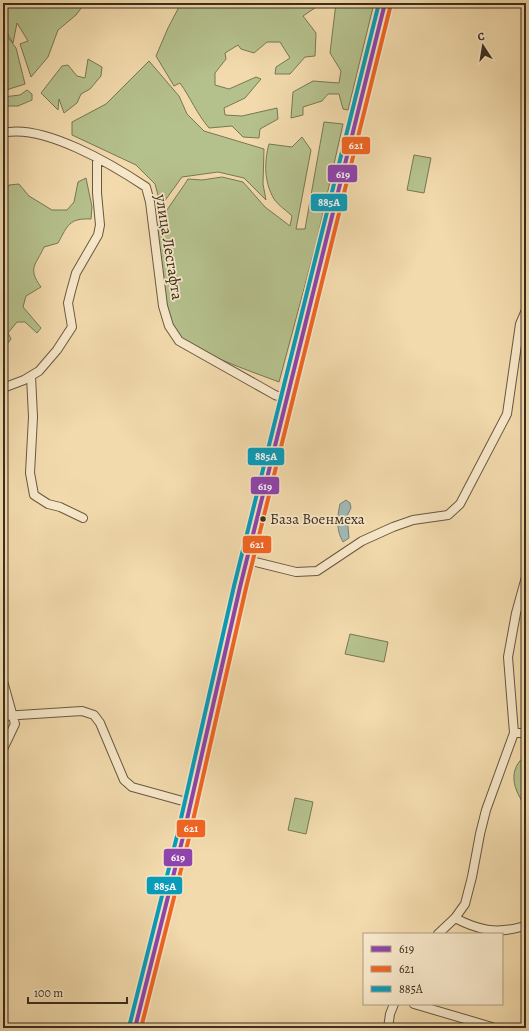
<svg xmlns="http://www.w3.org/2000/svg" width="529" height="1031" viewBox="0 0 529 1031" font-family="Alegreya,serif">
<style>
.green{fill:#b5c18d;stroke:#787754}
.water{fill:#9fb8b4;stroke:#778077}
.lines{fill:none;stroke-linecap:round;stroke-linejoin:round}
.minor-casing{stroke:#695840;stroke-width:10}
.major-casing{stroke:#3b2d1c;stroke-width:12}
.minor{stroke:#f7e7c9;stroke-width:8}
.major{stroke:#f2daac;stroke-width:10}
.bus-1-casing{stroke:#f7e7c9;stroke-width:7}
.bus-2-casing{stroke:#f7e7c9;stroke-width:7}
.bus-3-casing{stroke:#f7e7c9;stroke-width:7}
.bus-1{stroke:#8e44ad;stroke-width:4}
.bus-2{stroke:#f26522;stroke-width:4}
.bus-3{stroke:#069dbc;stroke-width:4}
.bus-dot{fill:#3b2d1c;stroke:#f7e7c9;stroke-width:1.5}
.labels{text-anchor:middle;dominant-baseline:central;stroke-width:3.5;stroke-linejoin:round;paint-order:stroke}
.bus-label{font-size:15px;fill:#3b2d1c;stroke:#f7e7c9;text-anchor:start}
.street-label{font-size:16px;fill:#3b2d1c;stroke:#f7e7c9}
.line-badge{stroke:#f7e7c9;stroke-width:1.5}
.badge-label{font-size:11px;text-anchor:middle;font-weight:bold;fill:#fff}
</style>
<rect width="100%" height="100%" fill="#f2daac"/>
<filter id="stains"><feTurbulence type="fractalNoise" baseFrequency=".005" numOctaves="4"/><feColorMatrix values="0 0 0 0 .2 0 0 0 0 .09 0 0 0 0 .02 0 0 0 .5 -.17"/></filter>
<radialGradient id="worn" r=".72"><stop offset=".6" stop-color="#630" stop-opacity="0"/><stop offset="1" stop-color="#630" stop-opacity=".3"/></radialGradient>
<path class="green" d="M3 3H85L76 15 58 30 48 57 31 77 20 44 28 41 17 23 13 43 3 26Z
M181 3H322L303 16 316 33 315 56 305 57 290 74H275L276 67 290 58 280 42H267L254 53 241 49 238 45 225 53 226 59 215 73V85L229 89 256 77 261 79 245 98 224 108 225 115 242 116 277 108 278 119 260 129 259 138 243 137 232 126 209 128C197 114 190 97 180 83L174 86 156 56 168 28Z
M336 3H374L348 110 343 109 339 94H328L322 101 303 107V115L291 118 293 92 313 81 339 83 341 71 330 53Z
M3 31 16 48 25 84 3 91V50L6 49 3 43Z
M88 59 102 67 101 76 90 89 81 94 77 103 64 113 59 99 58 110 41 93 62 66 68 65 77 76 85 78Z
M149 61 179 96 187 114 204 131 264 149 263 184 266 200 244 178 218 172 182 177 161 206 155 184 136 165 72 135V122L106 104Z
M27 90 32 94V100L18 106H9L3 109V97L20 95Z
M324 122 343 124 316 244 279 382C256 373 189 351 176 332 167 318 153 240 159 225 164 212 180 192 188 179L202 180 222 177 243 182 265 207 290 226 292 216C287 211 278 205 274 199 264 182 264 162 269 144L292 147 302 137 311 150 296 229H305Z
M414 155 431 158 424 193 407 190Z
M86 178 92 207 91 219C69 218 68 225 58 243L44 247C36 265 27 268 41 287L26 296 23 307 41 328 37 333 25 322H17L8 333 11 339 3 350V300L5 301 7 296 3 289V197L9 185 19 184 29 196 52 210H67L74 202 78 182Z
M350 634 388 642 384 662 345 654Z
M526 755V807C513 789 507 770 526 755Z
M295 798 313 802 306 834 288 830Z"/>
<path class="water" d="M346 500 350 503 351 508 347 516 349 538 343 542C336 530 337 518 340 504Z"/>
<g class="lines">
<g class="minor-casing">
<path id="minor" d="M3 133C43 123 113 165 146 187L150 202 163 306 169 326 179 341 275 395 286 399
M31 376 33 417 30 473 34 495 48 504 60 507 83 518
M3 388 24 380 39 371 57 350 72 327 68 303 71 291 76 273 98 235 100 225 97 193V159
M247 560 296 572 317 571 362 541 393 527 413 520 448 515 460 504 507 414 520 324 526 310
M3 681 15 724 3 749
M3 716 82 711 94 715 100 723 124 780 132 787 190 803
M514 733H526
M455 918C478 930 496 934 521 927
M438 934 455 918 465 904 472 877 480 834 486 810 514 733 508 657 516 613 526 577
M414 1004 492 1027
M388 1028 390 1014 394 1004"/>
</g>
<g class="major-casing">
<path id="major" d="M135 1028 183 837 240 587 385 3"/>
</g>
<use href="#minor" class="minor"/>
<use href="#major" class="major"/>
<g class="bus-1-casing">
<path id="bus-1" d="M135 1028 183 837 240 587 385 3"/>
</g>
<g class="bus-2-casing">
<path id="bus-2" d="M141 1028 189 838 246 588 391 4"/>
</g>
<g class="bus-3-casing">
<path id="bus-3" d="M129 1027 177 836 234 586 379 3"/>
</g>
<use href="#bus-1" class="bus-1"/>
<use href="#bus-2" class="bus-2"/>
<use href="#bus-3" class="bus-3"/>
</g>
<circle class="bus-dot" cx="263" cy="519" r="3.5"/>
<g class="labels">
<g class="bus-label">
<text x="270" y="519">База Военмеха</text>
</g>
<g class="street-label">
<text transform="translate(169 247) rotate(81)">улица Лесгафта</text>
</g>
</g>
<g class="line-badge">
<rect x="341" y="136" width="30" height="19" rx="4" fill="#f26522"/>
<rect x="327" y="164" width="31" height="19" rx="4" fill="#8e44ad"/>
<rect x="310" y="193" width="38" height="19" rx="4" fill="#069dbc"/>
<rect x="247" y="447" width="38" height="19" rx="4" fill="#069dbc"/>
<rect x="250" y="476" width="30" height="19" rx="4" fill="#8e44ad"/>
<rect x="242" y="535" width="30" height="19" rx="4" fill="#f26522"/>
<rect x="176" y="819" width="30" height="19" rx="4" fill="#f26522"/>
<rect x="163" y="848" width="30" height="19" rx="4" fill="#8e44ad"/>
<rect x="146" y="876" width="37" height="19" rx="4" fill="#069dbc"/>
</g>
<g class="badge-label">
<text x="356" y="149">621</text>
<text x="343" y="178">619</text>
<text x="329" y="206">885А</text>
<text x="266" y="460">885А</text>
<text x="265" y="490">619</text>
<text x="257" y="548">621</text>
<text x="191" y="832">621</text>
<text x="178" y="861">619</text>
<text x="165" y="890">885А</text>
</g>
<rect width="529" height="1031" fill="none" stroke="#f2daac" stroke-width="16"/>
<rect x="4" y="4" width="521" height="1023" fill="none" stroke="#3b2d1c" stroke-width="2"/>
<rect x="8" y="8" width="513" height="1015" fill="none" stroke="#3b2d1c"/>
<rect x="363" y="933" width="140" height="72" fill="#f7e7c9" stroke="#ac9d84"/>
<rect x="371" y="946" width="20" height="6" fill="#8e44ad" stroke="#ac9d84"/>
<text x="399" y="953" font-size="12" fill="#3b2d1c">619</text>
<rect x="371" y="966" width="20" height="6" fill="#f26522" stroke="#ac9d84"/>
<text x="399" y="973" font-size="12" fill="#3b2d1c">621</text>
<rect x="371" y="986" width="20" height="6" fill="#069dbc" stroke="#ac9d84"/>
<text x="399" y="993" font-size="12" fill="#3b2d1c">885А</text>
<g transform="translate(483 46) rotate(348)" stroke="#f7e7c9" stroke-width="3" paint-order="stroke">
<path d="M0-3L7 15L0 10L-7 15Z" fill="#3b2d1c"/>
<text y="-6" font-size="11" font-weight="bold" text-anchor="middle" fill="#3b2d1c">С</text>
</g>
<path d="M28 997v6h99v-6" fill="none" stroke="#3b2d1c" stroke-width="2"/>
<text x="34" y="997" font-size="12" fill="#3b2d1c" stroke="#f7e7c9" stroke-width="3" paint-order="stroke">100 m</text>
<rect width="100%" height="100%" filter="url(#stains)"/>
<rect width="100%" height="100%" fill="url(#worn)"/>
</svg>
